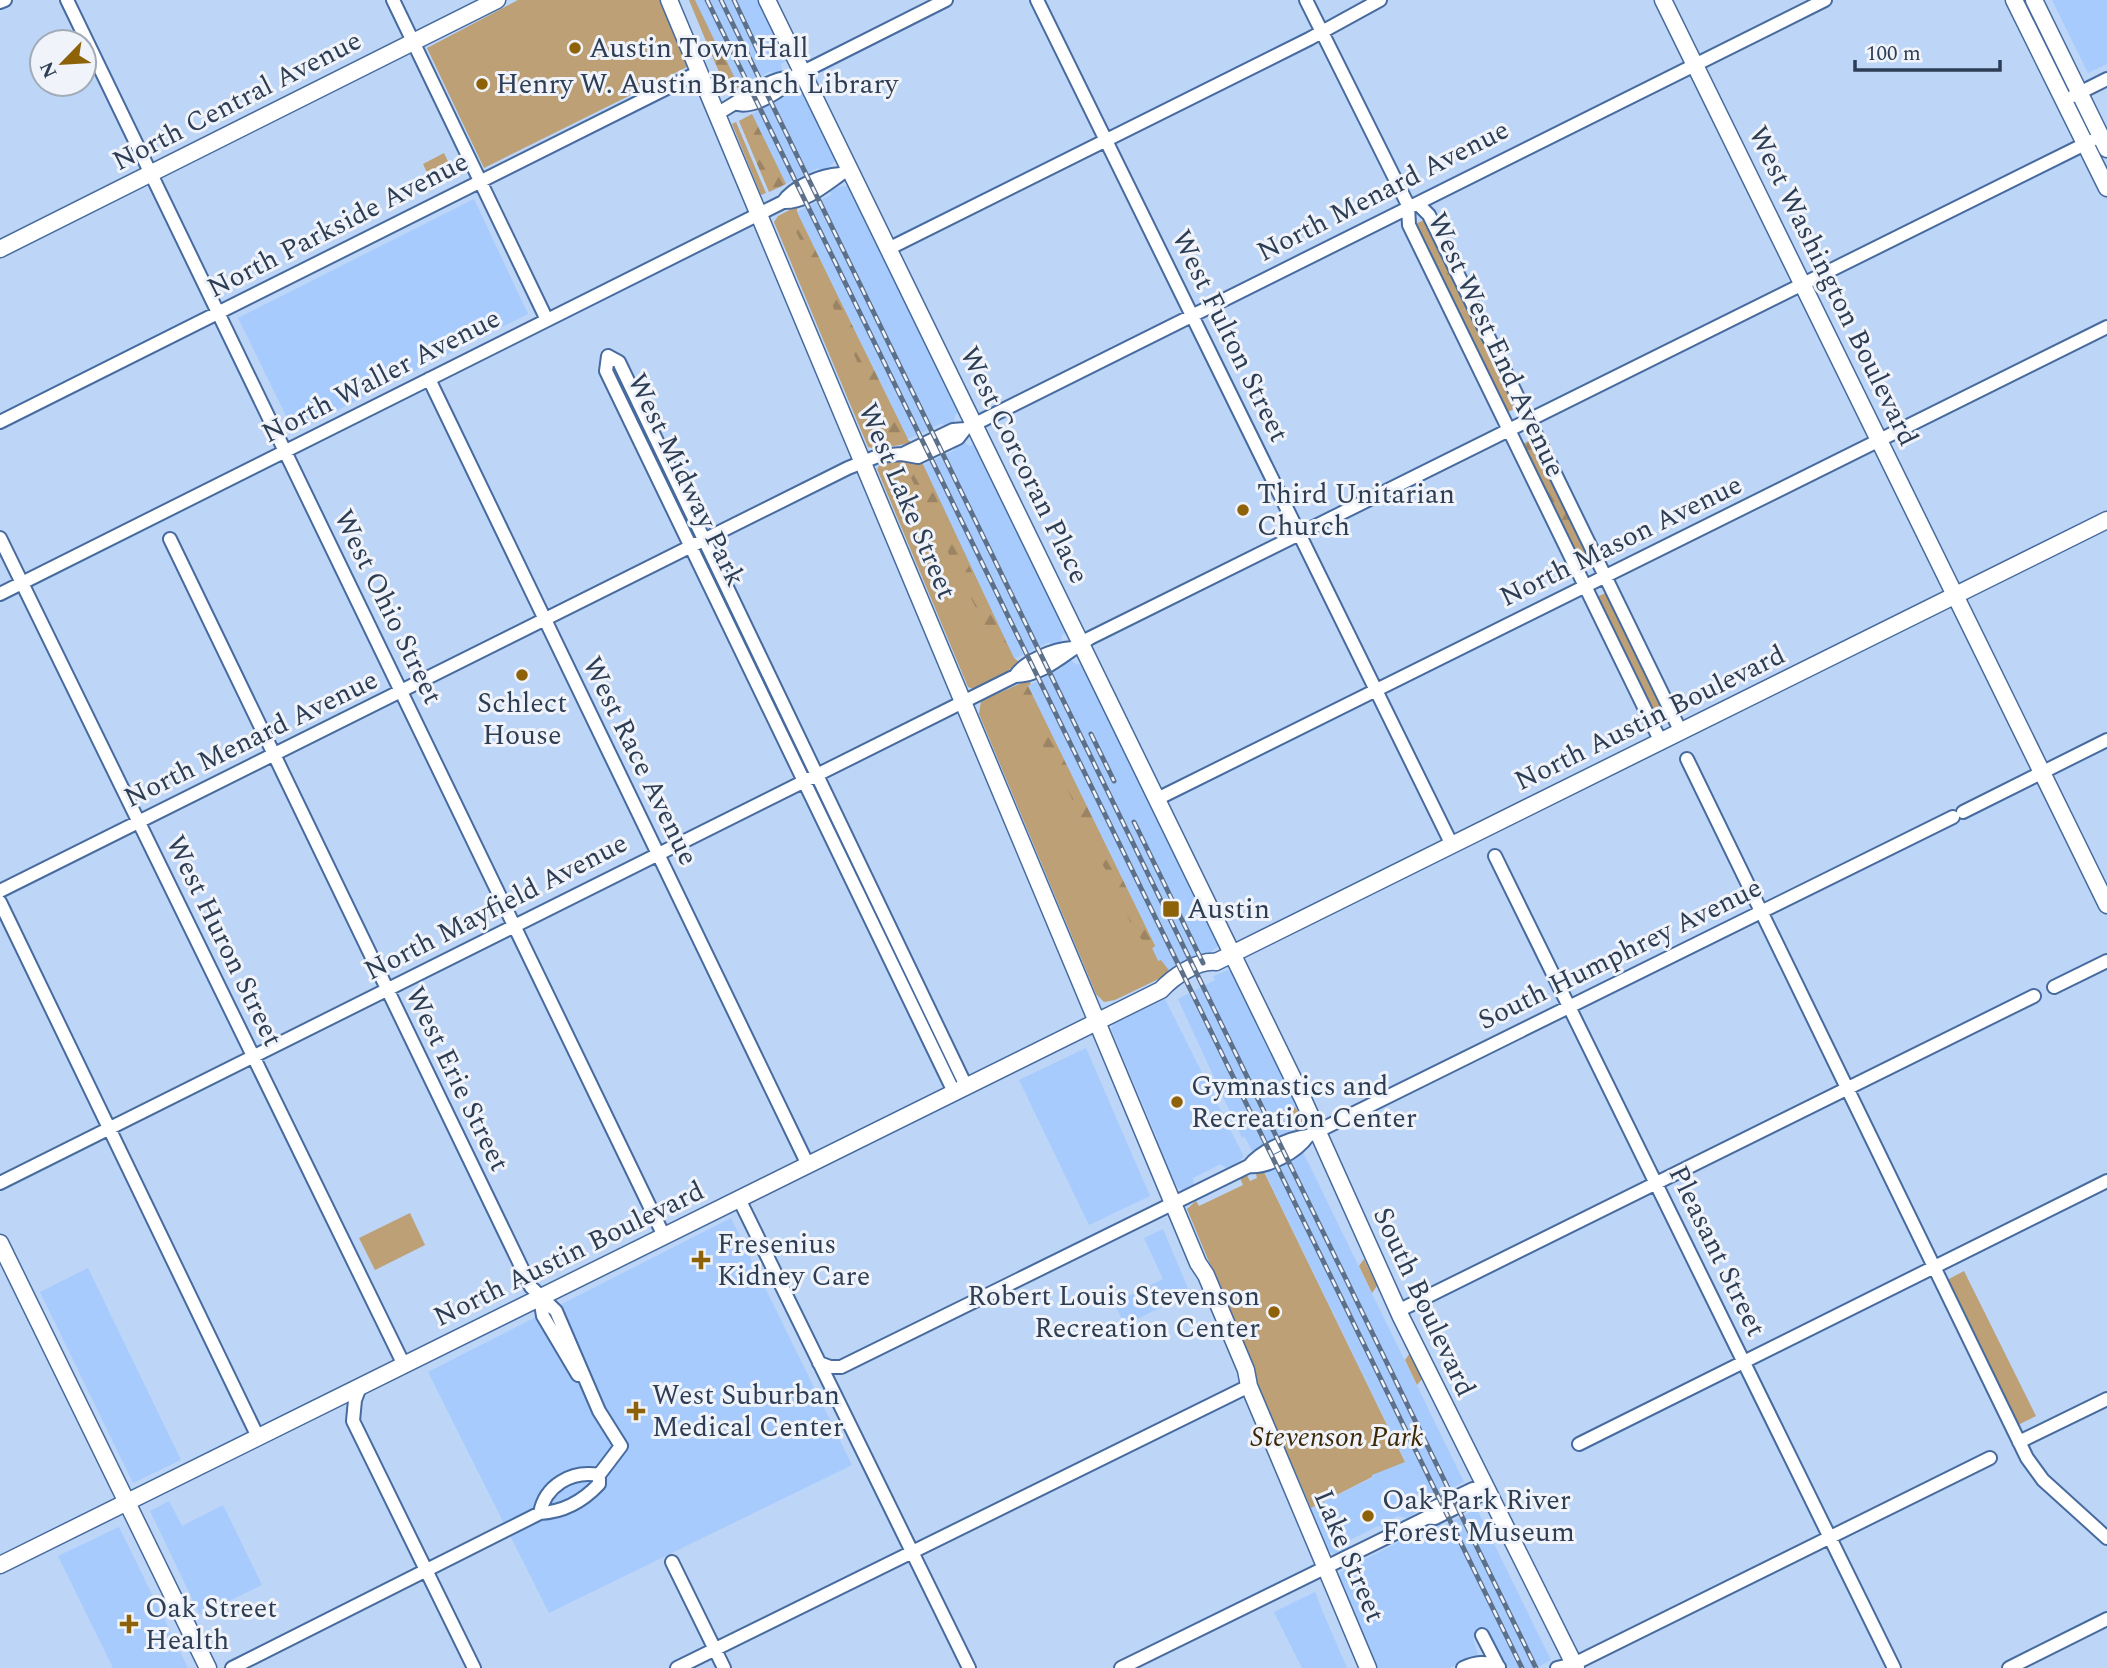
<svg xmlns="http://www.w3.org/2000/svg" width="2107" height="1668" viewBox="0 0 2107 1668" font-family="Spectral,serif">
<style>
.built{fill:#a7cbfd}
.green{fill:#bda075}
.forest{fill:url(#forest-firs)}
.garden{fill:url(#garden-dots)}
.lines{fill:none;stroke-linecap:round;stroke-linejoin:round}
.street-casing{stroke:#476b9e;stroke-width:16}
.secondary-casing{stroke:#476b9e;stroke-width:19}
.street{stroke:#fff;stroke-width:12}
.secondary{stroke:#fff;stroke-width:16}
.rail-casing{stroke:#5d708a;stroke-width:5}
.rail{stroke:#f0f4fa;stroke-width:2.5;stroke-dasharray:8;stroke-linecap:butt}
.poi-dot{fill:#8e6209;stroke:#f0f4fa;stroke-width:2.5}
.labels{text-anchor:middle;dominant-baseline:central;stroke-width:6;stroke-linejoin:round;paint-order:stroke}
.poi-label{font-size:28px;fill:#2d3d54;stroke:#f0f4fa;text-anchor:start}
.street-label{font-size:28px;fill:#2d3d54;stroke:#f0f4fa}
.park-label{font-size:28px;font-style:italic;fill:#3c2806;stroke:#f0f4fa}
</style>
<defs>
<pattern id="forest-firs" width="22" height="20" patternUnits="userSpaceOnUse" patternTransform="scale(1.75)"><rect width="22" height="20" fill="#bda075"/><path d="M5 1l3.5 6h-7zM16 11l3.5 6h-7z" fill="#9a8463"/></pattern>
<pattern id="garden-dots" width="8" height="8" patternUnits="userSpaceOnUse" patternTransform="scale(1.75)"><rect width="8" height="8" fill="#bda075"/><path d="M2 2h.1M6 6h.1" fill="none" stroke="#9a8463" stroke-width="1.8" stroke-linecap="round"/></pattern>
</defs>
<rect width="100%" height="100%" fill="#bdd5f7"/>
<path class="built" d="M689 0H761L788 60 781 64 782 71 774 76 771 71 728 92Z
M2052 0H2107V64L2088 73Z
M795 90H804L837 159 826 170 821 172 818 168 769 192 739 121 784 98 782 93Z
M850 185 961 411 955 415 954 422 945 427 942 423 908 439 797 212 831 195 830 190 834 188Z
M474 199 528 314 294 432 238 318Z
M962 441 970 446 976 443 1068 632 1062 635 1061 642 1052 646 1049 642 1014 659 921 466 955 450 954 445Z
M1070 660 1077 665 1083 662 1220 945 1204 957 1202 954 1167 971 1158 961 1152 948 1155 946 1028 686 1062 668 1061 664Z
M1228 970 1234 973 1306 1123 1302 1132 1291 1137 1289 1133 1252 1151 1245 1137 1242 1138 1178 999 1215 980 1213 976Z
M1165 999 1244 1157 1233 1166 1227 1169 1221 1164 1193 1178 1194 1186 1184 1191 1178 1188 1163 1160 1156 1144 1157 1138 1111 1029 1114 1024Z
M1086 1048 1150 1196 1089 1225 1019 1080Z
M1303 1152 1464 1482 1429 1499 1430 1504 1407 1518 1398 1516 1392 1519 1398 1524 1389 1528 1378 1526 1344 1543 1349 1549 1333 1554 1326 1548 1311 1508 1372 1478 1371 1475 1405 1461 1264 1171Z
M731 1218 852 1465 549 1613 428 1372Z
M1163 1229 1190 1293 1125 1325 1114 1303 1163 1279 1144 1238Z
M88 1268 181 1460 133 1483 40 1292Z
M169 1501 182 1526 223 1505 262 1585 200 1615 150 1511Z
M1477 1509 1551 1660 1536 1668H1506L1487 1631 1473 1638 1478 1654 1450 1668H1378L1339 1579 1340 1572 1439 1522 1442 1526Z
M119 1527 169 1629 188 1668H113L58 1556Z
M1315 1592 1322 1610 1347 1668H1302L1274 1612Z"/>
<path class="green" d="M518 0H660L687 67 484 168 427 48Z
M689 0H695L721 54 713 58Z
M736 122 766 193 761 195 732 124Z
M444 153 452 170 431 181 423 164Z
M797 206V212L907 439 912 443 875 449 868 447 774 222 778 216Z
M1424 220 1445 262 1433 267 1413 225Z
M1467 308 1516 408 1504 414 1456 314Z
M921 460 1014 658 1019 662 1004 674 973 689 968 687 877 469 881 463Z
M1606 593 1668 719 1657 725 1594 598Z
M1028 680 1031 684 1028 686 1155 946 1152 948 1158 961 1161 960 1171 973 1115 1000 1104 1002 1096 994 979 714 981 701Z
M1266 1170 1264 1172 1405 1462 1372 1475V1477L1311 1508 1250 1368 1249 1358 1187 1209 1196 1201 1199 1206 1243 1185 1240 1178 1247 1175 1250 1181 1257 1178 1255 1171Z
M410 1213 425 1245 375 1270 359 1238Z
M1364 1259 1377 1286 1372 1293 1359 1266Z
M1964 1271 2036 1416 2018 1425 1947 1280Z
M1410 1353 1422 1379 1417 1385 1405 1360Z"/>
<path class="forest" d="M723 53 739 87 728 92 713 58Z
M752 114 786 184 769 192 739 121Z
M797 212 799 217 908 439 893 443 827 293 788 216Z
M1445 262 1467 308 1456 314 1433 267Z
M1531 440 1593 566 1582 572 1520 445Z
M921 466 924 473 1014 659H1007L997 650 911 478 910 472Z
M1028 686 1155 946 1152 948 1158 961 1145 957 1142 940 1132 927 1116 886 1102 864 1055 762 1043 746 1022 696Z"/>
<path class="garden" d="M1295 1107 1304 1121 1302 1127 1296 1130 1289 1117Z"/>
<g class="lines">
<g class="street-casing">
<path id="street" d="M67 0 664 1236
M393 0 547 320
M1037 0 1452 845
M1306 0 1408 205
M0 2 5 0
M2073 96 2107 79
M737 104C755 108 782 91 793 77L946 0
M716 114C741 102 763 79 793 77
M783 202C806 203 826 184 844 172
M1408 205H1419L1429 215 1681 732
M1408 205 1409 225 1661 742
M888 249 1309 39 1380 0
M429 379 808 1165
M0 422 699 72
M903 454 953 430 965 429 1825 0
M0 538 404 1365
M170 539 531 1287 556 1311 599 1411 621 1446 599 1475
M0 594 783 202C794 186 822 175 840 174
M1015 676C1025 661 1054 649 1072 648
M1687 759 2027 1458 2043 1480 2107 1538
M1157 799 2107 327
M1963 812 2107 740
M1495 856 1894 1668
M0 891 848 468 878 456 902 454 918 457 958 438 965 429
M0 902 258 1437
M2054 987 2107 961
M954 1092 606 371 608 356 619 362 966 1086
M1249 1166C1268 1168 1297 1152 1308 1136
M0 1183 1015 676C1044 676 1067 651 1090 638L2091 141
M739 1199 969 1668
M540 1298 543 1316 578 1375
M1398 1311 2034 996
M819 1363 830 1367H841L1249 1166C1261 1151 1289 1138 1308 1136L1953 817
M360 1387 355 1400 353 1421 474 1668
M2019 1442 2107 1399
M1579 1444 2107 1181
M1428 1517 1431 1509 1473 1489 1485 1488
M672 1562 724 1668
M1482 1635 1499 1668
M232 1668 540 1513C564 1512 583 1501 599 1484V1475C571 1470 545 1486 540 1513
M677 1668 1249 1386
M1121 1668 1428 1517 1435 1518 1477 1497 1485 1488
M1463 1668C1476 1662 1485 1661 1499 1667
M1557 1668 1574 1664 1990 1458
M2009 1668 2107 1619"/>
</g>
<g class="secondary-casing">
<path id="secondary" d="M669 0 1198 1263 1206 1275 1246 1370 1249 1386 1368 1668
M767 0 1303 1099 1401 1317 1576 1668
M1663 0 2107 905
M2014 0 2107 188
M2034 0 2107 149
M0 249 497 0
M0 1243 208 1668
M0 1565 1161 990C1173 977 1197 960 1216 962L2107 520"/>
</g>
<use href="#street" class="street"/>
<use href="#secondary" class="secondary"/>
<g class="rail-casing">
<path id="rail" d="M707 0 1522 1668
M721 0 1536 1668
M734 0 758 51
M1091 734 1114 781
M1134 822 1203 963"/>
</g>
<use href="#rail" class="rail"/>
</g>
<g class="poi-dot">
<circle cx="575" cy="48" r="7"/>
<circle cx="482" cy="84" r="7"/>
<circle cx="1243" cy="510" r="7"/>
<circle cx="522" cy="675" r="7"/>
<rect x="1162" y="900" width="18" height="18" rx="3.5"/>
<circle cx="1177" cy="1102" r="7"/>
<path d="M697.5 1249.5h7v7h7v7h-7v7h-7v-7h-7v-7h7z"/>
<circle cx="1274" cy="1312" r="7"/>
<path d="M632.5 1400.5h7v7h7v7h-7v7h-7v-7h-7v-7h7z"/>
<circle cx="1368" cy="1516" r="7"/>
<path d="M125.5 1613.5h7v7h7v7h-7v7h-7v-7h-7v-7h7z"/>
</g>
<g class="labels">
<g class="poi-label">
<text x="589" y="48">Austin Town Hall</text>
<text x="496" y="84">Henry W. Austin Branch Library</text>
<text x="1257" y="494">Third Unitarian<tspan x="1257" dy="32">Church</tspan></text>
<text x="522" y="703" text-anchor="middle">Schlect<tspan x="522" dy="32">House</tspan></text>
<text x="1187" y="909">Austin</text>
<text x="1191" y="1086">Gymnastics and<tspan x="1191" dy="32">Recreation Center</tspan></text>
<text x="717" y="1244">Fresenius<tspan x="717" dy="32">Kidney Care</tspan></text>
<text x="1260" y="1296" text-anchor="end">Robert Louis Stevenson<tspan x="1260" dy="32">Recreation Center</tspan></text>
<text x="652" y="1395">West Suburban<tspan x="652" dy="32">Medical Center</tspan></text>
<text x="1382" y="1500">Oak Park River<tspan x="1382" dy="32">Forest Museum</tspan></text>
<text x="145" y="1608">Oak Street<tspan x="145" dy="32">Health</tspan></text>
</g>
<g class="street-label">
<text transform="translate(237 101) rotate(-27)">North Central Avenue</text>
<text transform="translate(1383 191) rotate(-27)">North Menard Avenue</text>
<text transform="translate(338 225) rotate(-27)">North Parkside Avenue</text>
<text transform="translate(1833 286) rotate(64)">West Washington Boulevard</text>
<text transform="translate(1230 336) rotate(64)">West Fulton Street</text>
<text transform="translate(1496 345) rotate(65)">West West End Avenue</text>
<text transform="translate(381 376) rotate(-27)">North Waller Avenue</text>
<text transform="translate(1024 465) rotate(64)">West Corcoran Place</text>
<text transform="translate(686 480) rotate(64)">West Midway Park</text>
<text transform="translate(907 501) rotate(67)">West Lake Street</text>
<text transform="translate(1621 541) rotate(-26)">North Mason Avenue</text>
<text transform="translate(388 607) rotate(64)">West Ohio Street</text>
<text transform="translate(1650 718) rotate(-26)">North Austin Boulevard</text>
<text transform="translate(251 739) rotate(-26)">North Menard Avenue</text>
<text transform="translate(640 761) rotate(64)">West Race Avenue</text>
<text transform="translate(496 907) rotate(-27)">North Mayfield Avenue</text>
<text transform="translate(224 941) rotate(64)">West Huron Street</text>
<text transform="translate(1620 954) rotate(-26)">South Humphrey Avenue</text>
<text transform="translate(457 1079) rotate(64)">West Erie Street</text>
<text transform="translate(1717 1251) rotate(64)">Pleasant Street</text>
<text transform="translate(569 1254) rotate(-26)">North Austin Boulevard</text>
<text transform="translate(1424 1302) rotate(65)">South Boulevard</text>
<text transform="translate(1349 1556) rotate(67)">Lake Street</text>
</g>
<g class="park-label">
<text x="1337" y="1437">Stevenson Park</text>
</g>
</g>
<g transform="translate(63 63) rotate(245)"><circle r="33" fill="#f0f4fa" stroke="#a2abb8" stroke-width="2"/>
<path d="M0-5L12 26L0 18L-12 26Z" fill="#8e6209"/>
<text y="-10" font-size="19" font-weight="bold" text-anchor="middle" fill="#2d3d54">N</text>
</g>
<path d="M1855 60v10h145v-10" fill="none" stroke="#2d3d54" stroke-width="3.5"/>
<text x="1866" y="60" font-size="21" fill="#2d3d54" stroke="#f0f4fa" stroke-width="5" paint-order="stroke">100 m</text>
</svg>
